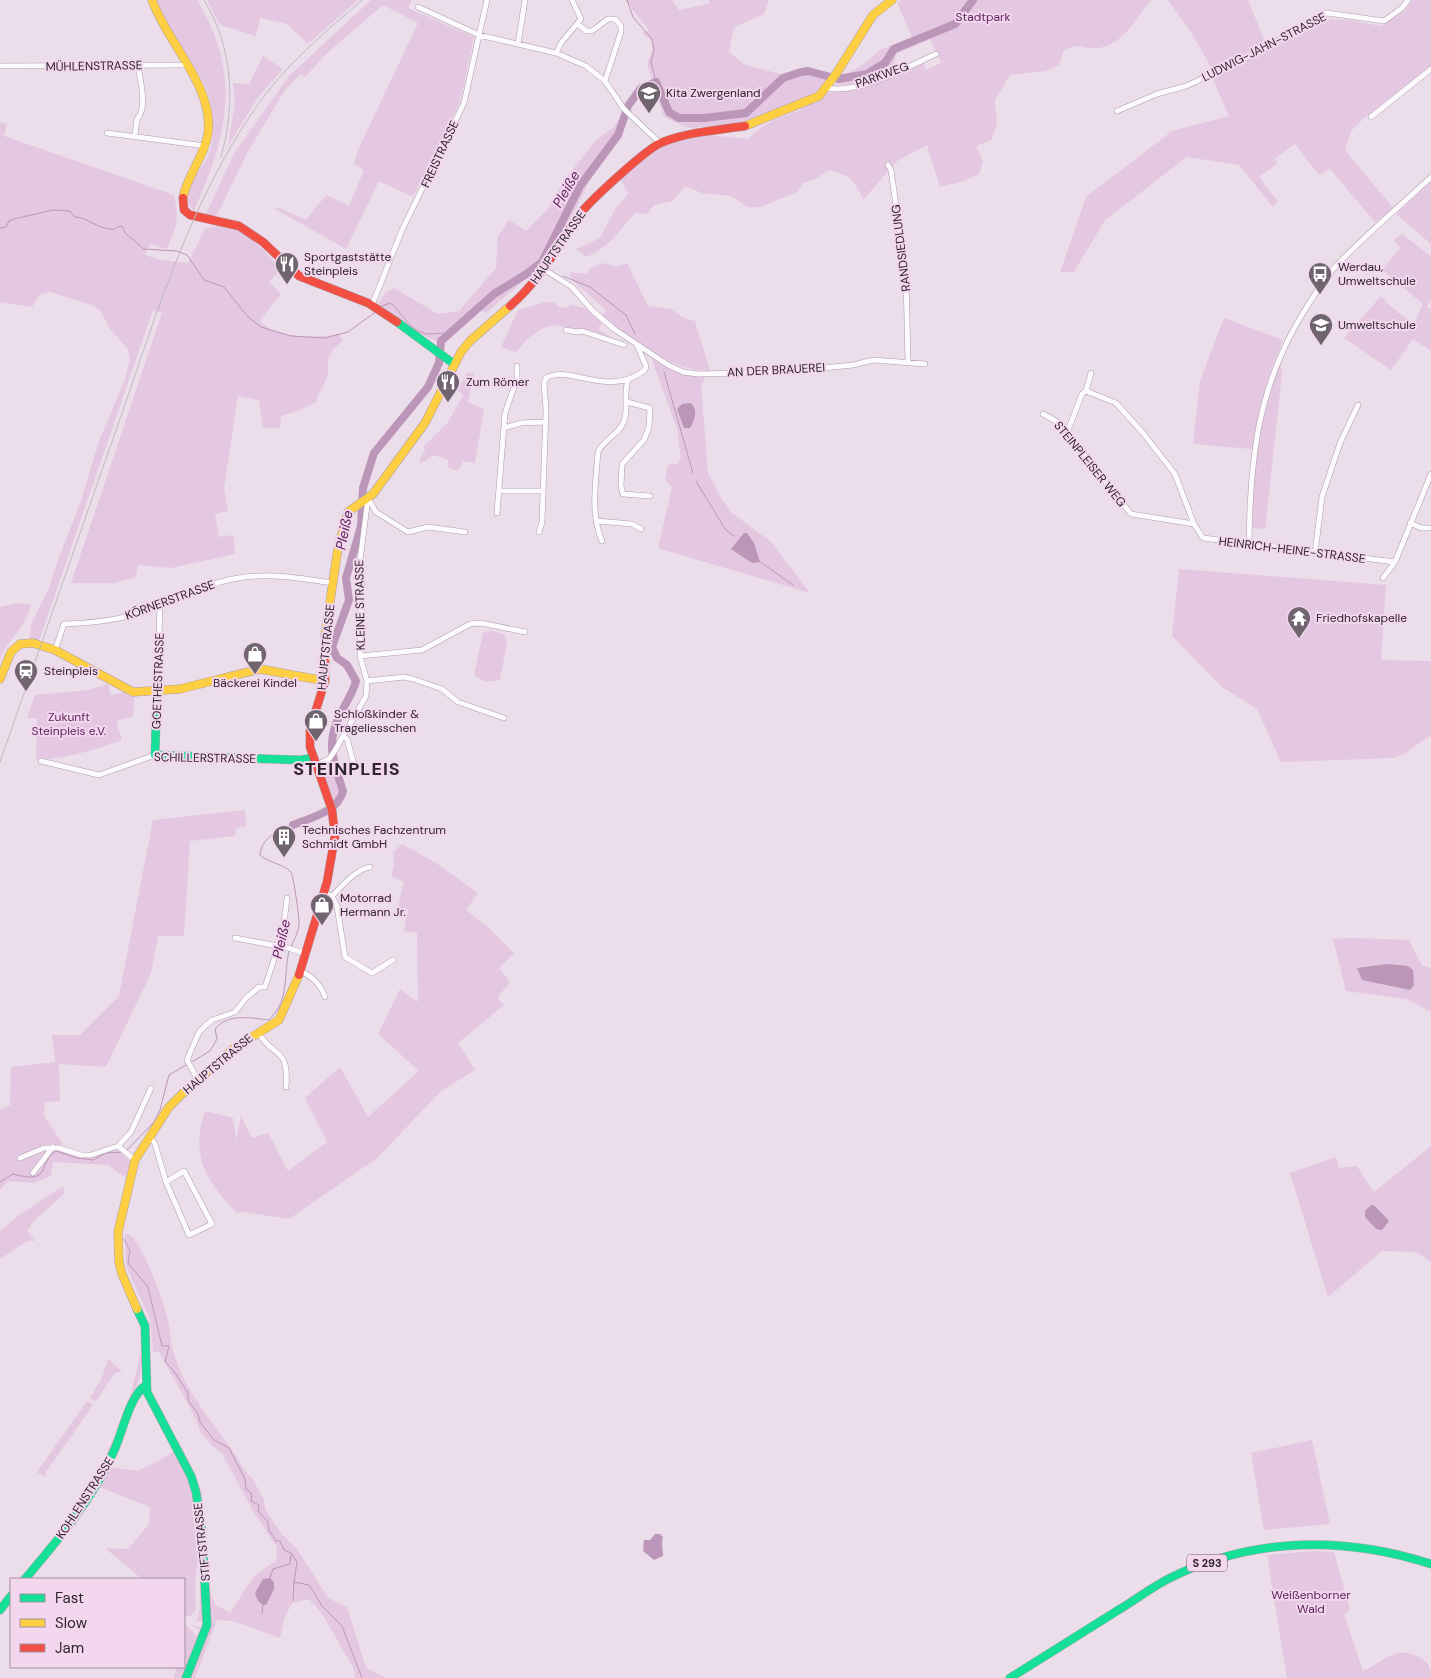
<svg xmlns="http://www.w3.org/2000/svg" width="1431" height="1678" viewBox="0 0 1431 1678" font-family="'DM Sans',sans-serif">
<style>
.green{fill:#e4c7e0}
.water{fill:#bc96b8}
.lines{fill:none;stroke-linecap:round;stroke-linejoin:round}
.stream{stroke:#bc96b8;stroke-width:1}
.river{stroke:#bc96b8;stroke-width:8}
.street-casing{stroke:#ab9fa9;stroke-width:6}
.fast-casing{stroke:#ab9fa9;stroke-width:9}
.slow-casing{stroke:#ab9fa9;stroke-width:9}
.jam-casing{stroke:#ab9fa9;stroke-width:9}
.street{stroke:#fcfafc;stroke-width:5}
.fast{stroke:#16e098;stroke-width:8}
.slow{stroke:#ffcf43;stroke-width:8}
.jam{stroke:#f24e42;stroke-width:8}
.rail{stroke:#bebbbe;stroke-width:1}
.labels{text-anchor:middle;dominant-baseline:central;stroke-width:4;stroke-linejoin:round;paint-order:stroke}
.shield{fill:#f2d7ee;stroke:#695a67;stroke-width:1}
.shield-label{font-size:11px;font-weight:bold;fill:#2e242d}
.park-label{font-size:12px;fill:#60245d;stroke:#f2d7ee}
.street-label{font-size:12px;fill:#2e242d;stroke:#f2d7ee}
.poi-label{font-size:12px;fill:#2e242d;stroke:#f2d7ee;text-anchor:start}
.water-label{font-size:14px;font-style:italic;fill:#61245d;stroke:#f2d7ee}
.district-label{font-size:18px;font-weight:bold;letter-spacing:1px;fill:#2e242d;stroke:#f2d7ee}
</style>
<rect width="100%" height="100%" fill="#ecddea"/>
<path class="green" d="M155 0H197C243 76 227 135 194 211 175 195 205 168 210 150 213 141 213 130 213 120 212 71 168 43 155 0Z
M207 0H358L308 44 287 24 260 18 256 36 220 25Z
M371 0H412L408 8 474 37 460 102 413 197 379 181 346 249 275 209 277 207 306 220 326 195 349 206 364 170 354 164 358 150 418 23 383 5 326 54 305 77 301 74 285 90 248 151 218 213 215 216H205L235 152 289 76Z
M625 0H672L679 10 709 4V0H769L764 14 734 27 729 52 745 65 785 75 807 69 832 75 815 92 798 102 736 124 688 128 664 117 647 63 652 52V41L642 33 649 30Z
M902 0H1151C1137 17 1122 46 1098 48 1082 50 1080 42 1064 50L1059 65 1046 71 1010 75 995 100 997 124 991 140 976 146 983 161 979 174 964 181 940 187 927 145 897 161 863 200C856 180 849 176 830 170L815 179 803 183 797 192 760 207H747L731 196 702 193 685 186 673 201 654 205 647 214 635 213C619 231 609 248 586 257L576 249 600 238 616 208 629 193 618 177 666 145 707 135 748 139 756 131 774 120 798 111 829 93 855 89 923 62 926 70 941 63 930 39 896 54 893 70 850 84 836 85 843 76 864 64 880 50 912 37 897 2Z
M1168 0H1248L1268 50 1327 19 1348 20 1381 26 1403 12 1413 0H1431V66L1364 118 1351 131 1345 150 1393 208 1375 222 1330 169 1319 175 1295 144 1274 159 1278 163 1259 177 1278 202 1272 206 1239 165 1187 157 1105 220 1074 272H1060L1086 197 1172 131 1229 116 1211 75 1214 73 1193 35Z
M263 56 283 69 259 96 228 146 235 103 233 83 249 84Z
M623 113 628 118 613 149 589 182 574 212 542 265 486 313 478 309 437 341C414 334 398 318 377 306L386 292 394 288 438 314 459 311 496 268 498 236 509 220 526 231 547 210 566 178 596 140 613 128Z
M0 122 7 124 4 136 174 195C179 222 177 225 167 249L150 244 145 255 160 260 188 263 205 229C237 216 261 248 281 269L269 282 281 294 260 320C272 339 319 338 338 334L343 341 333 349 327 361C333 376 319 389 316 402L298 411 281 416 280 428H263L259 400 238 396 224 488 228 511 215 514 219 537 233 535 235 554 171 568 138 565 136 577 114 583H71L162 313 153 310 39 641 29 639 31 625 49 588 58 560 81 501 98 444 125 379 130 359 128 349 110 329 100 310 92 305 50 292 40 294 32 307 0 302Z
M1431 181V244L1396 214Z
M1402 234 1431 256V299L1427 307 1431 309V351L1413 339 1391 370 1344 338 1381 296 1390 306 1414 324 1423 304 1382 270 1400 248 1394 240Z
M603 263 616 267 627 263 648 306 671 309 683 318 695 321 710 371C667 370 635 340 601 316L606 310 573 281 569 272 586 274 591 268Z
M546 302 555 303 558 307 567 308 571 305 585 308 602 323 598 329 612 338 592 331 554 325C539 327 524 341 516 352L501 347 518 310Z
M1224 318 1283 340C1267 376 1258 411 1252 449L1193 444 1200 381Z
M651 357C668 368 682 376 704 377V381L701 386 708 473 721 498 732 513 771 542 810 593 658 548 672 487 665 480 668 465 677 464 681 458 677 429Z
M1280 364 1282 374 1265 529 1253 528C1252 482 1256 404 1280 364Z
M468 372 474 374 468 402 484 409 475 463 463 461 458 471 447 467 449 460 433 455 422 463 419 461 425 451 424 446 448 422 463 395 457 390Z
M1179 569 1386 585 1381 660 1431 661V736C1415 743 1411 754 1392 758L1281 762 1257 709 1222 687 1172 636Z
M17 603 31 605C24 632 9 636 0 659V607Z
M491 630 505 635 507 643 500 680 486 682 474 675 483 633Z
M108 684 111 695 126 692 128 696 135 695 133 716 116 721 122 740C95 750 65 759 36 759L37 718H27L35 695 88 690Z
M330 761V768L339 790 334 801 321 769Z
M245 810 246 826 236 828 235 836 190 841 184 936H158L151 973 106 1067 59 1064 60 1101 45 1102 44 1116 63 1144 61 1152C82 1156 96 1155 117 1150L130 1161 126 1178 108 1165 53 1162 51 1176 33 1183 8 1181 0 1190V1110L10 1105 11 1067 55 1062 52 1035H80L119 996 153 820Z
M402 844 436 863 478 893 466 910 488 927 514 953 499 968 510 982 497 998 504 1005 458 1043 475 1070 441 1091 377 1158 289 1219 245 1212 237 1213C206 1181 190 1156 205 1111L233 1118 236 1140 241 1116 252 1138 268 1133 288 1171 327 1142 305 1098 340 1067 368 1117 419 1071 378 1034 400 989 418 1002 417 933 404 931 408 909 398 907 404 882 391 876 394 866 393 852Z
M1352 938 1409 940 1422 966 1431 968V1012L1407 999 1346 991 1333 939Z
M1431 1146V1262L1416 1252 1382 1251 1328 1297 1290 1173 1336 1157 1339 1168 1357 1166 1374 1192Z
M63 1186 65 1193 34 1221 27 1231 35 1241H27L0 1259V1231L18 1216Z
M125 1233C128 1235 132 1236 134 1239 146 1254 162 1297 167 1317 170 1326 170 1337 172 1347 185 1398 223 1431 248 1475L251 1476 264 1500 266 1511 281 1533 297 1549 328 1598 347 1607 366 1668 386 1678H355L354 1669 322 1614 309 1599 292 1603 284 1619 280 1638 233 1621 217 1620 195 1678H174L176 1667H184V1623L197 1636 200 1630 189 1624 201 1628 204 1622 196 1620C204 1607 196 1590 203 1578L201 1504 179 1447 181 1446 195 1474 202 1495 211 1597 216 1605 230 1613 254 1576 276 1561 277 1547 253 1511 222 1453 212 1446 201 1433 193 1413 159 1352H153L150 1319 126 1266Z
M145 1353C135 1407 113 1448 86 1495L85 1492C112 1447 131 1406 140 1354Z
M108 1359 122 1371 115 1373 96 1401 90 1398 102 1378Z
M87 1401 93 1405 46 1472 45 1477 37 1472Z
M1312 1440 1330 1524 1264 1530 1251 1453Z
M175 1450 192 1487 200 1542 195 1583 196 1610 190 1616H184V1579H142L105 1548 128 1549 149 1524 150 1507 97 1486 109 1467 138 1471 160 1460Z
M1317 1551 1334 1552 1350 1610 1344 1614 1363 1671C1385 1661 1396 1644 1421 1658 1429 1663 1431 1668 1431 1678H1287L1267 1555Z"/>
<path class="water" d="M691 403C698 410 695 420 690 428H684L677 409 682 404Z
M744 533H747L754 543 760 562 752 563 731 549Z
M1387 964 1408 966 1413 970 1414 985 1410 990 1362 980 1357 968Z
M1371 1205 1375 1206 1389 1221 1382 1230 1376 1229 1365 1217V1211Z
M655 1534H660L663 1537C661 1545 663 1549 663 1556L654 1560 643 1551 644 1540H650Z
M270 1578 274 1582V1589L266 1605C259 1605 257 1599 255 1593L263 1579Z"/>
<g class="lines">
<path class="stream" d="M627 0 633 17 652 39 654 50 651 62 656 82
M0 228 6 227 9 221 14 219 53 210 70 211 75 217C87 217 98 229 111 229 116 230 117 226 122 226L126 234 144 249 177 251 187 255 204 280 224 287 248 317 261 327 291 336 325 338 348 332 377 311
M563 276 590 287 626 315 635 334
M382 306 390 303 393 305C404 316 413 335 431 334 438 334 440 332 447 334
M664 372 693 473
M696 481 725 529 734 536
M759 561 793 585
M291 947C294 940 298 933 299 925 300 920 293 874 291 872 282 863 268 863 260 855 261 838 279 829 293 825
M190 1063 210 1051 217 1039 215 1029C228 1013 250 1018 269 1020 290 999 283 978 289 951
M127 1150 154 1122 160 1110 169 1075 186 1065
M0 1182 13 1174C53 1185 37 1163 56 1151L77 1158 93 1160 106 1153 124 1152
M124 1239 130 1251 128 1263 148 1287 162 1346H169L165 1362 173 1370 188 1393V1400L198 1414 200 1422 214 1440 229 1448 245 1479 246 1489 252 1494 251 1501 259 1505 258 1511 268 1522 269 1530 276 1541H280L284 1550 291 1553 297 1562 294 1582 309 1585 322 1606 342 1626 362 1678
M270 1578 273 1569 290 1564 291 1555
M293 1601 294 1582
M262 1613 263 1604"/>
<path class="river" d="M293 825C310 818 338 812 343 791 333 760 325 743 341 713 346 702 353 693 356 681L347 665 337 658 332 647 349 600 346 578 361 526 363 488 374 453 428 387 439 363 441 341 494 294 528 273 542 262 580 186 618 135 628 106 641 88 656 82 669 112 679 118H704L746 113 783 78 801 72 808 71 838 79 867 74 885 63 894 49 955 24 973 0"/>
<g class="street-casing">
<path id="street" d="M418 7 479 35 487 0
M578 24 586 31H592L608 19H615L621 26V32L605 81
M518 44 525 0
M556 53 561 43 581 19 572 0
M0 66 187 65
M827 88C858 95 907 67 936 54
M1117 111 1157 94 1186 86 1237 63 1327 13 1384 21 1402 8 1408 0
M1371 117 1431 69
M107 133 206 146
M135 135 137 119C148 108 140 80 138 65
M888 165 891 170 906 277 908 362
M545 270 572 287 593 311 614 329 668 365 683 372 698 374 780 372 853 365 873 360 925 364
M372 305 402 230 464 103 479 35 556 53 586 66 605 81 624 109 660 143
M566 330 577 332 582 331 624 345
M1086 391 1116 403 1143 433 1175 474 1194 524 1203 538 1395 562
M627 402 650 408 649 427 644 440 622 464 621 486 623 494 650 496
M1043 414 1058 422 1131 514 1194 524
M504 428 521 423 545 422
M1067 433 1082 394 1086 391 1091 373
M500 491H542
M368 498 376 512 408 532 428 527 465 532
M497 513 505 413 517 379V366
M597 521 632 524 641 529
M1410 523 1421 528H1431
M539 532 542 522 546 410 544 383 546 378C570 364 608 399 645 370L646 366 637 345
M602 541C590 514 596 480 598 452 604 439 620 434 624 421 629 408 623 393 628 381
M1249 545C1250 456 1258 382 1308 305 1316 293 1324 279 1334 268 1364 236 1399 207 1431 177
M1315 553 1322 497 1340 443 1358 405
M1383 578 1395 562 1431 474
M55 650 64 624C97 623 128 619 158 607 184 597 206 584 233 579 265 572 301 578 333 583
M360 656 422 650 470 624 481 623 525 632
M367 681 404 677 413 679 442 689 458 702 504 718
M157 691 160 607
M344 737 347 739 353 761 358 767
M41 761 99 775 155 755
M316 765 329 759 334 752 366 696 367 681 360 656 362 588 359 568 368 498
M324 893 332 896 337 906 345 957 372 973 393 960
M332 896C343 885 355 870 370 867
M235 938 288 948 307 954
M300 971C312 976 321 985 325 997
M258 1032C273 1059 289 1045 286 1087
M198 1080 187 1060 199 1032 205 1026 212 1020 235 1012 246 998 259 987H265L283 932 287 898
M150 1136 155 1144 166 1182 189 1235 212 1224 184 1171 166 1182
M118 1146 131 1132 151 1088
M20 1158 44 1148H59L81 1155H91L118 1146 135 1160
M33 1173 53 1147"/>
</g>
<g class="fast-casing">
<path id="fast" d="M397 322 454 364
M157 691 155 755 301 760 313 758
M137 1309 145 1326 147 1392 191 1476 196 1492 202 1531 207 1625 186 1678
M25 1579C58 1540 92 1500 113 1453 122 1435 129 1396 146 1385
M0 1610 11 1596
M1010 1678C1047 1655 1083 1632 1120 1609 1137 1599 1153 1586 1172 1577 1255 1537 1344 1536 1431 1564"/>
</g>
<g class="slow-casing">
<path id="slow" d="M152 0C167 43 214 86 208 133 205 156 187 175 183 198
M745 126 819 96 836 74 873 15 892 0
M325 662V635L338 548 348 512 373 494 425 423 461 352 470 341 510 306
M0 679 11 652 20 644 33 643 55 650 133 692 180 689 260 669 325 681
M137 1309 122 1274 119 1262 118 1232 135 1160 169 1107 183 1093 233 1049 279 1020 299 975"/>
</g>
<g class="jam-casing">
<path id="jam" d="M183 198 184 210 190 215 239 226 263 242 299 276 368 303 397 322
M510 306C539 281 556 250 577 218 586 204 648 147 663 142 689 132 717 130 745 126
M299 975 327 882 335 836 332 810 310 747V729L325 681V662"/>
</g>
<use href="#street" class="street"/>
<use href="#fast" class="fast"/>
<use href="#slow" class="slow"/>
<use href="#jam" class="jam"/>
<path class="rail" d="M204 0C233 47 236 104 221 157
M0 762C41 646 81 529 122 413 158 309 191 202 254 110 283 67 323 34 362 0"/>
</g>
<defs>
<g id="school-pin" transform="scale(1.25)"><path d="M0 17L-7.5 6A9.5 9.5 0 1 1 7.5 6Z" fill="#70656f" stroke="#f2d7ee"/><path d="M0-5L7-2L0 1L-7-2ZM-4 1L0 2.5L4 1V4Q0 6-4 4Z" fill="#fff"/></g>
<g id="restaurant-pin" transform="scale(1.25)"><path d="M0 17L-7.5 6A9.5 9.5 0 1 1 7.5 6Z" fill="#70656f" stroke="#f2d7ee"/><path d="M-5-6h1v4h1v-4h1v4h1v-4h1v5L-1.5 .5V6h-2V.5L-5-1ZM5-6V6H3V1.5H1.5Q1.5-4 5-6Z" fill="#fff"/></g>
<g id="bus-pin" transform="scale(1.25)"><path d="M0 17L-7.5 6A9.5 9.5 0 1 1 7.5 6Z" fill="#70656f" stroke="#f2d7ee"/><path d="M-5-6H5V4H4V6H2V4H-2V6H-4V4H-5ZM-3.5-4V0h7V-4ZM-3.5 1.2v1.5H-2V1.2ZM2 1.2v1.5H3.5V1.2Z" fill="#fff"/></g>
<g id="temple-pin" transform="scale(1.25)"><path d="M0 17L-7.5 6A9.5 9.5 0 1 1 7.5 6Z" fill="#70656f" stroke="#f2d7ee"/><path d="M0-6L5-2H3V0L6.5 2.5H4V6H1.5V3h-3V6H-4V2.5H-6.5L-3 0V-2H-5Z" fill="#fff"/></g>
<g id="shop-pin" transform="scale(1.25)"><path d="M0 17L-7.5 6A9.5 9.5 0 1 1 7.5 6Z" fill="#70656f" stroke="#f2d7ee"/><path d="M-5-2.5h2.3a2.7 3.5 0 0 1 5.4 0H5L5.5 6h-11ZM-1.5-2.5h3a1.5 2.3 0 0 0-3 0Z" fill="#fff"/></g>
<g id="station-pin" transform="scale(1.25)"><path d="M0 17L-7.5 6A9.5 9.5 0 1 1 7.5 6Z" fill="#70656f" stroke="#f2d7ee"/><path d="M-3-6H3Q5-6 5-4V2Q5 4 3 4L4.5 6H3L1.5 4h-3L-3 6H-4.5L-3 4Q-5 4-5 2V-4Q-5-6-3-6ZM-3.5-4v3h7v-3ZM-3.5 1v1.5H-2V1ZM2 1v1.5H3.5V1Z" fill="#fff"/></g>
<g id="building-pin" transform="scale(1.25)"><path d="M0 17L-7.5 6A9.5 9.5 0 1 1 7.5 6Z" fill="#70656f" stroke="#f2d7ee"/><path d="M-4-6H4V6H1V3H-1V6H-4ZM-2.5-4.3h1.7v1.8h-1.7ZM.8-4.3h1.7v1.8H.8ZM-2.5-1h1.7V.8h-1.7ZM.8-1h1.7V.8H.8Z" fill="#fff"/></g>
</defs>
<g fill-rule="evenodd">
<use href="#school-pin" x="649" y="93"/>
<use href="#restaurant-pin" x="287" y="264"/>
<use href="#bus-pin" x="1320" y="274"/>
<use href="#school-pin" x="1321" y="325"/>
<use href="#restaurant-pin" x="448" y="382"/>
<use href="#temple-pin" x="1299" y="618"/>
<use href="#shop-pin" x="255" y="654"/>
<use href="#station-pin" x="26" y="671"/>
<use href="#shop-pin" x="316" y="721"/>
<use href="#building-pin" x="284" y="837"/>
<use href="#shop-pin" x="322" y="905"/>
</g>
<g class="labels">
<rect class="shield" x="1187" y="1554.5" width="40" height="17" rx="4"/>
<g class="shield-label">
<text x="1207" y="1563">S 293</text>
</g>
<g class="park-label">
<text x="983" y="17">Stadtpark</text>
<text x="69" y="717">Zukunft<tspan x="69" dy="14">Steinpleis e.V.</tspan></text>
<text x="1311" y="1595">Weißenborner<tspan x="1311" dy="14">Wald</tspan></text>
</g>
<g class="street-label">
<text transform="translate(1264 47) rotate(-27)">LUDWIG-JAHN-STRASSE</text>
<text transform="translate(94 66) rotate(-1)">MÜHLENSTRASSE</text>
<text transform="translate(882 75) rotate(-20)">PARKWEG</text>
<text transform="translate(440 154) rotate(-65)">FREISTRASSE</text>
<text transform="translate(558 247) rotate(-55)">HAUPTSTRASSE</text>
<text transform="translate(901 248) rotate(-97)">RANDSIEDLUNG</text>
<text transform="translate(776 370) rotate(-3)">AN DER BRAUEREI</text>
<text transform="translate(1090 464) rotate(51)">STEINPLEISER WEG</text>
<text transform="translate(1292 550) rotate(7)">HEINRICH-HEINE-STRASSE</text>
<text transform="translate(170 600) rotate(-20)">KÖRNERSTRASSE</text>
<text transform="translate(360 605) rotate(-91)">KLEINE STRASSE</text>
<text transform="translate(326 647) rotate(-84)">HAUPTSTRASSE</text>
<text transform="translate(158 681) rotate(-88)">GOETHESTRASSE</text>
<text transform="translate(205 758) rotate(1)">SCHILLERSTRASSE</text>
<text transform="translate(218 1064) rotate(-40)">HAUPTSTRASSE</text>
<text transform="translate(85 1498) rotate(-57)">KOHLENSTRASSE</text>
<text transform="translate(202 1542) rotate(-96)">STIFTSTRASSE</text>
</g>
<g class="poi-label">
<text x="666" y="93">Kita Zwergenland</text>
<text x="304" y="257">Sportgaststätte<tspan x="304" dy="14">Steinpleis</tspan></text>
<text x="1338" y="267">Werdau,<tspan x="1338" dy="14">Umweltschule</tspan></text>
<text x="1338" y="325">Umweltschule</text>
<text x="466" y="382">Zum Römer</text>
<text x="1316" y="618">Friedhofskapelle</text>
<text x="44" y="671">Steinpleis</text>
<text x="255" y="683" text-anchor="middle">Bäckerei Kindel</text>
<text x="334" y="714">Schloßkinder &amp;<tspan x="334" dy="14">Trageliesschen</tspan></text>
<text x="302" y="830">Technisches Fachzentrum<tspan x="302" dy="14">Schmidt GmbH</tspan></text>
<text x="340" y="898">Motorrad<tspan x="340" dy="14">Hermann Jr.</tspan></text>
</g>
<g class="water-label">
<text transform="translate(566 189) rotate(-60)">Pleiße</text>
<text transform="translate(344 530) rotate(-79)">Pleiße</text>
<text transform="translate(281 939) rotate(-77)">Pleiße</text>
</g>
<g class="district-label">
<text x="347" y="769">STEINPLEIS</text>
</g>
</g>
<rect x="10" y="1578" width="175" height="90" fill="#f2d7ee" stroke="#a48fa1"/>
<rect x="20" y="1594" width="25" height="8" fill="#16e098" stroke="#a48fa1"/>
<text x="55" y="1603" font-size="15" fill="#2e242d">Fast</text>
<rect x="20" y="1619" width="25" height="8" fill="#ffcf43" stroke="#a48fa1"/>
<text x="55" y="1628" font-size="15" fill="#2e242d">Slow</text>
<rect x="20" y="1644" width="25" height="8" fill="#f24e42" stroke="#a48fa1"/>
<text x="55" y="1653" font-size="15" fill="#2e242d">Jam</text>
</svg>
